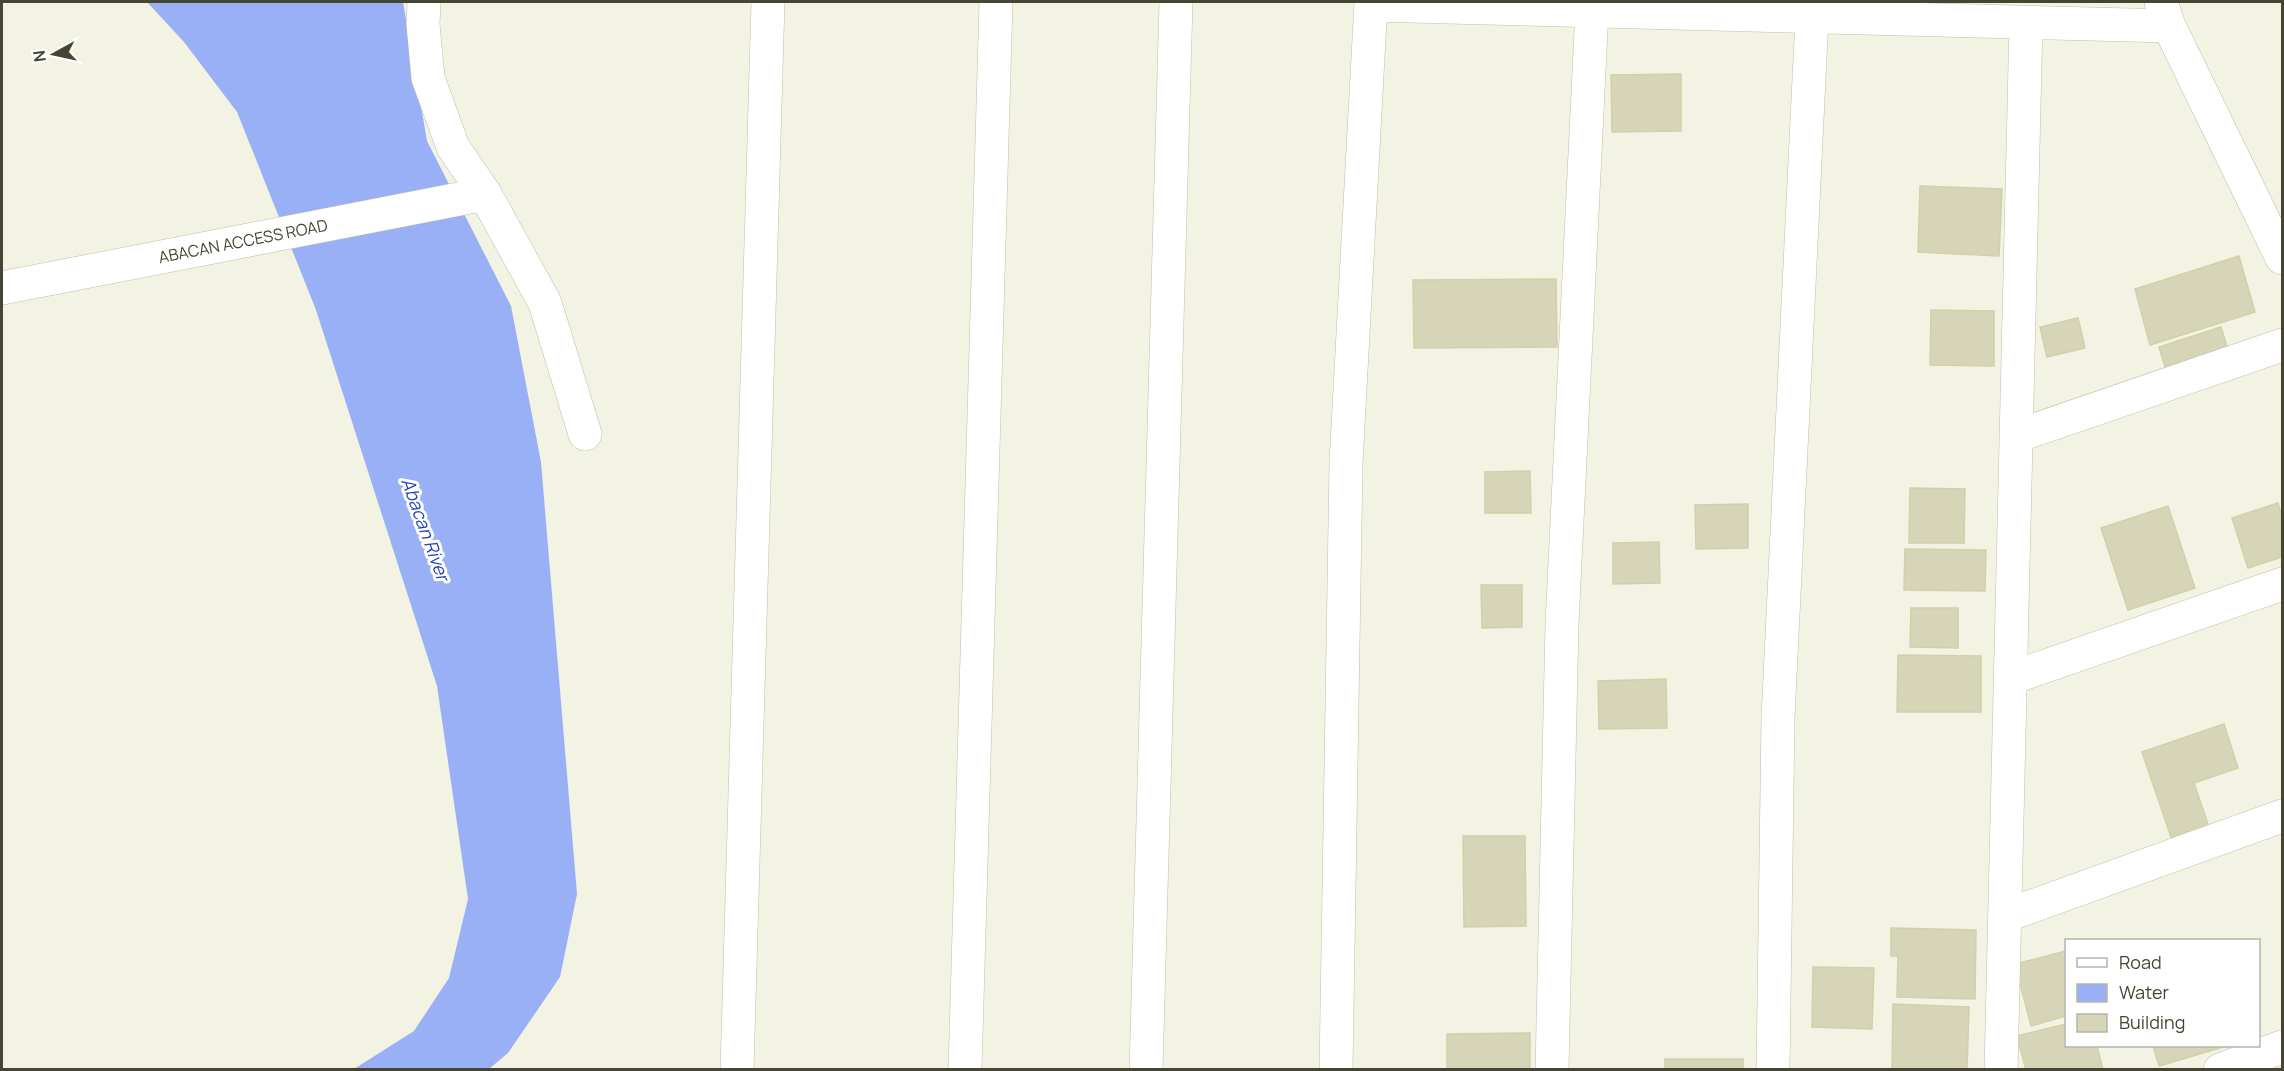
<svg xmlns="http://www.w3.org/2000/svg" width="2284" height="1071" viewBox="0 0 2284 1071" font-family="Manrope,sans-serif">
<style>
.water{fill:#9ab0f6}
.building{fill:#d6d5b8;stroke:#d1d0ab;stroke-width:1.5}
.lines{fill:none;stroke-linecap:round;stroke-linejoin:round}
.minor-casing{stroke:#bfbfa5;stroke-width:34}
.tertiary-casing{stroke:#bfbfa5;stroke-width:34}
.minor{stroke:#fff;stroke-width:33}
.tertiary{stroke:#fff;stroke-width:33}
.labels{text-anchor:middle;dominant-baseline:central;stroke-width:6;stroke-linejoin:round;paint-order:stroke}
.street-label{font-size:16px;fill:#464533;stroke:#fff}
.water-label{font-size:18px;font-style:italic;fill:#2445b9;stroke:#fff}
</style>
<rect width="100%" height="100%" fill="#f2f3e3"/>
<path class="water" d="M147 2H403L427 141 511 306 541 462 577 894 560 977 508 1053 489 1069H354L414 1031 449 978 468 899 437 686 316 310 237 112 184 42Z"/>
<path class="building" d="M1681 74V131L1612 132 1611 75Z
M1920 186 2002 189 1999 256 1918 252Z
M2239 256 2255 312 2150 345 2135 289Z
M1556 279 1557 347 1414 348 1413 280Z
M1931 310 1994 311V366L1930 365Z
M2078 318 2085 348 2047 357 2040 327Z
M2221 327 2229 353 2167 373 2159 347Z
M1530 471 1531 513H1485V472Z
M1910 488 1965 489 1964 543H1909Z
M2278 503 2282 517V557L2248 568 2232 518Z
M1748 504V548L1696 549 1695 505Z
M2168 506 2195 588 2128 610 2101 528Z
M1659 542 1660 583 1613 584V543Z
M1905 549 1986 550 1985 591 1904 590Z
M1481 585H1522V627L1482 628Z
M1911 608H1958V648L1910 647Z
M1898 655 1981 656V712H1897Z
M1666 679 1667 728 1599 729 1598 681Z
M2224 724 2238 768 2194 783 2209 827 2172 840 2142 752Z
M1463 836H1525L1526 926 1464 927Z
M1891 928 1976 930 1975 999 1897 997 1898 956H1891Z
M2066 951V1016L2031 1026 2015 964Z
M1813 967 1874 968 1872 1029 1812 1027Z
M1893 1004 1969 1007 1967 1070H1892Z
M2066 1024V1046H2097L2103 1070H2026L2017 1036Z
M1530 1033V1070H1447V1034Z
M2153 1046H2219L2220 1048 2159 1066Z
M1665 1059H1743V1070H1665Z"/>
<g class="lines">
<g class="minor-casing">
<path id="minor" d="M424 2 423 24 428 78 453 147 485 194 545 303 585 434
M2161 2 2169 26 2282 258
M1371 5 2169 26
M2017 436 2282 345
M2011 678 2282 584
M2005 916 2282 816
M737 1070 768 2
M965 1070 996 2
M1146 1070 1176 2
M1336 1070 1346 463 1371 2
M1552 1070 1562 624 1592 10
M1773 1070 1778 718 1812 17
M2001 1070 2026 23
M2220 1070 2282 1047"/>
</g>
<g class="tertiary-casing">
<path id="tertiary" d="M2 288 485 194"/>
</g>
<use href="#minor" class="minor"/>
<use href="#tertiary" class="tertiary"/>
</g>
<g class="labels">
<g class="street-label">
<text transform="translate(243 241) rotate(-11)">ABACAN ACCESS ROAD</text>
</g>
<g class="water-label">
<text transform="translate(426 529) rotate(70)">Abacan River</text>
</g>
</g>
<rect width="2284" height="1071" fill="none" stroke="#464533" stroke-width="6"/>
<rect x="2065" y="939" width="195" height="108" fill="#ffffff" stroke="#b5b5ad" stroke-width="1.5"/>
<rect x="2077" y="958" width="30" height="9" fill="#ffffff" stroke="#b5b5ad" stroke-width="1.5"/>
<text x="2119" y="969" font-size="18" fill="#464533">Road</text>
<rect x="2077" y="984" width="30" height="18" fill="#9ab0f6" stroke="#b5b5ad" stroke-width="1.5"/>
<text x="2119" y="999" font-size="18" fill="#464533">Water</text>
<rect x="2077" y="1014" width="30" height="18" fill="#d6d5b8" stroke="#b5b5ad" stroke-width="1.5"/>
<text x="2119" y="1029" font-size="18" fill="#464533">Building</text>
<g transform="translate(54 54) rotate(262)" stroke="#ffffff" stroke-width="4.5" paint-order="stroke">
<path d="M0-4.5L10 22L0 15L-10 22Z" fill="#464533"/>
<text y="-9" font-size="16" font-weight="bold" text-anchor="middle" fill="#464533">N</text>
</g>
</svg>
